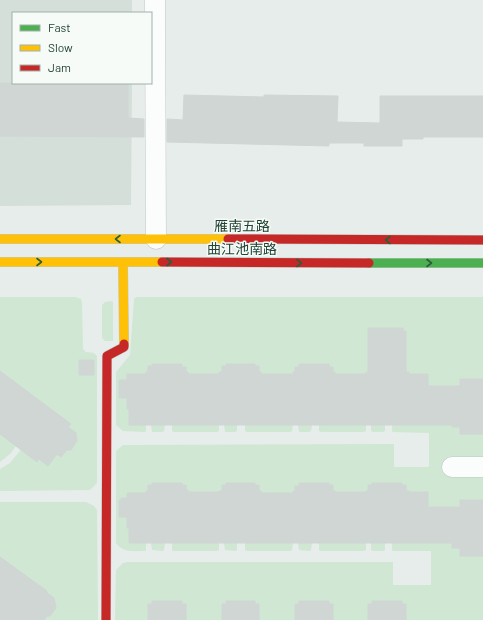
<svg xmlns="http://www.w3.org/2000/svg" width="483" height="620" viewBox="0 0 483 620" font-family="Barlow,'Noto Sans SC',sans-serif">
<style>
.built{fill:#d5dfd9}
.green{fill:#cfe7d3}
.building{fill:#cfd6d3;stroke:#cfd6d3}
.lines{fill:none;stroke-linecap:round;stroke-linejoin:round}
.street-casing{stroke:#c4cac7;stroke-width:21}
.fast-casing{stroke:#c0c9c5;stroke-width:10}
.slow-casing{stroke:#c0c9c5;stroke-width:10}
.jam-casing{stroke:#c0c9c5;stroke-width:10}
.street{stroke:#fbfcfc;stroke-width:20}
.fast{stroke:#4caf50;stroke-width:9}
.slow{stroke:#ffc107;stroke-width:9}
.jam{stroke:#c62828;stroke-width:9}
.oneway{stroke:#2c5e3c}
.labels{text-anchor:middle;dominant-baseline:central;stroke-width:3;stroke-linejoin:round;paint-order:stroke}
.street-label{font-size:14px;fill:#224335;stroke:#f6fbf8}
</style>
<rect width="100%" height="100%" fill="#e7edea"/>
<path class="built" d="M0 0H132V13H13V83H132L131 205 0 206Z"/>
<path class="green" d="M0 297H75L81 299 82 302 83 349 86 352 94 353 97 356V483L90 490 0 491V469L10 463 23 447 18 443 11 453 0 462Z
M136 297H483V620H115L116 570 123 563 127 562H393V585H431V551H393L392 550V543H385V550L384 551H373L371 550V543H366V550L364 551H320L319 550V543H312L311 550 310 551 299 550 298 543H293L292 550 291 551H247L245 550V543H237V550L236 551 225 550 224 543H219V550L217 551H173L172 550V543H165L164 550 163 551 152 550 151 543H146V550L145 551C133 551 123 553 116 543V451L123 445 394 444V467H429V433L393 432 392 431V425H385V431L383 432H373L371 431V425H366V431L363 432H321L319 431V425H312L311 431 309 432H299L298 425H293L292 431 290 432H247L245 431V425H237V431L235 432H225L224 425H219V431L217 432H174L172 431V425H165L164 431 162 432H152L151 425H146V431L145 432 123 431 116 425V372L130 355 134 299Z
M111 301 113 302V341H105L102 338V305L105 302Z
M0 502H86L94 506 97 510 98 620H0Z"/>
<path class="building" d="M0 83H128V118L144 119V137L0 136Z
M184 95 264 97V95L338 96 337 122 380 123V96H483V137H423V139H402V146H364V143H329V146L167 142V119L183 120Z
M368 328H403V331H406V372H409V374H428V386H460V379H483V434H460V427H452V425H129V409H127V398H119V380H127V374H146V372H148V366H152V364H182V367H186V372H188V374H219V372H222V366H226V364H255V366H259V372H261V374H293V372H295V367H299V364H329V367H333V372H335V374H366V372H368Z
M79 360H94V375H79Z
M0 371 71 424 68 427 76 433 77 441 71 450H67L61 457 57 454 48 466 39 459 37 462 0 434Z
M152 483H182V485H186V490H188V492H219V491H222V485H226V483H255V485H259V491H261V493H293V491H295V486H299V483H329V485H333V491H335V492H366V491H368V485H372V483H402V485H406V491H409V492H428V507H460V500H483V556H460V548H452V543H129V528H127V517H119V500H121V498H127V493H146V491H148V485H152Z
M0 557 47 591 46 592 54 598 56 608 50 616H47L44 620H0Z
M152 601H182V604H186V620H148V604H152Z
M226 601H255V604H259V620H222V604H226Z
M299 601H329V604H333V620H295V604H299Z
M372 601H402V604H406V620H368V604H372Z"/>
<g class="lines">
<g class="street-casing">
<path id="street" d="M155 0 156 239
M452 467H483"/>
</g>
<g class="fast-casing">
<path id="fast" d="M369 263H483"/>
</g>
<g class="slow-casing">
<path id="slow" d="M0 239H228
M0 262H162
M123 262 124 344"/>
</g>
<g class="jam-casing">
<path id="jam" d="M228 239 483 240
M162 262 369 263
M106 620 107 356 124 347V344"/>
</g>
<use href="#street" class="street"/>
<use href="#fast" class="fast"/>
<use href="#slow" class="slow"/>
<use href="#jam" class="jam"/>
</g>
<defs><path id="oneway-chevron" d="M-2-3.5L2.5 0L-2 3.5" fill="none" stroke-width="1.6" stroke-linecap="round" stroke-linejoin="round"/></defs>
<g class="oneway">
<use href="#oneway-chevron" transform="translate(118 239) rotate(-180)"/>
<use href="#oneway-chevron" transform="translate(388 240) rotate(-180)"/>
<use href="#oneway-chevron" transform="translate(39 262)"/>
<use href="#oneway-chevron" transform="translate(169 262)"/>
<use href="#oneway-chevron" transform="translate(299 263)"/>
<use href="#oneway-chevron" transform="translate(429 263)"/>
</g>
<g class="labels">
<g class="street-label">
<text x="242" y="225">雁南五路</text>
<text x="242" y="248">曲江池南路</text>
</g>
</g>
<rect x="12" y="12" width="140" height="72" fill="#f6fbf8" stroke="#a1b1aa"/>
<rect x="20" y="25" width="20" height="6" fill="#4caf50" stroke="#a1b1aa"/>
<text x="48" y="32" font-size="12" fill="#224335">Fast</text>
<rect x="20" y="45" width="20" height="6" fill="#ffc107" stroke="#a1b1aa"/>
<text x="48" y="52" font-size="12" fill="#224335">Slow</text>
<rect x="20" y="65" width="20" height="6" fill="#c62828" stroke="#a1b1aa"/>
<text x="48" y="72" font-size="12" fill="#224335">Jam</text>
</svg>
